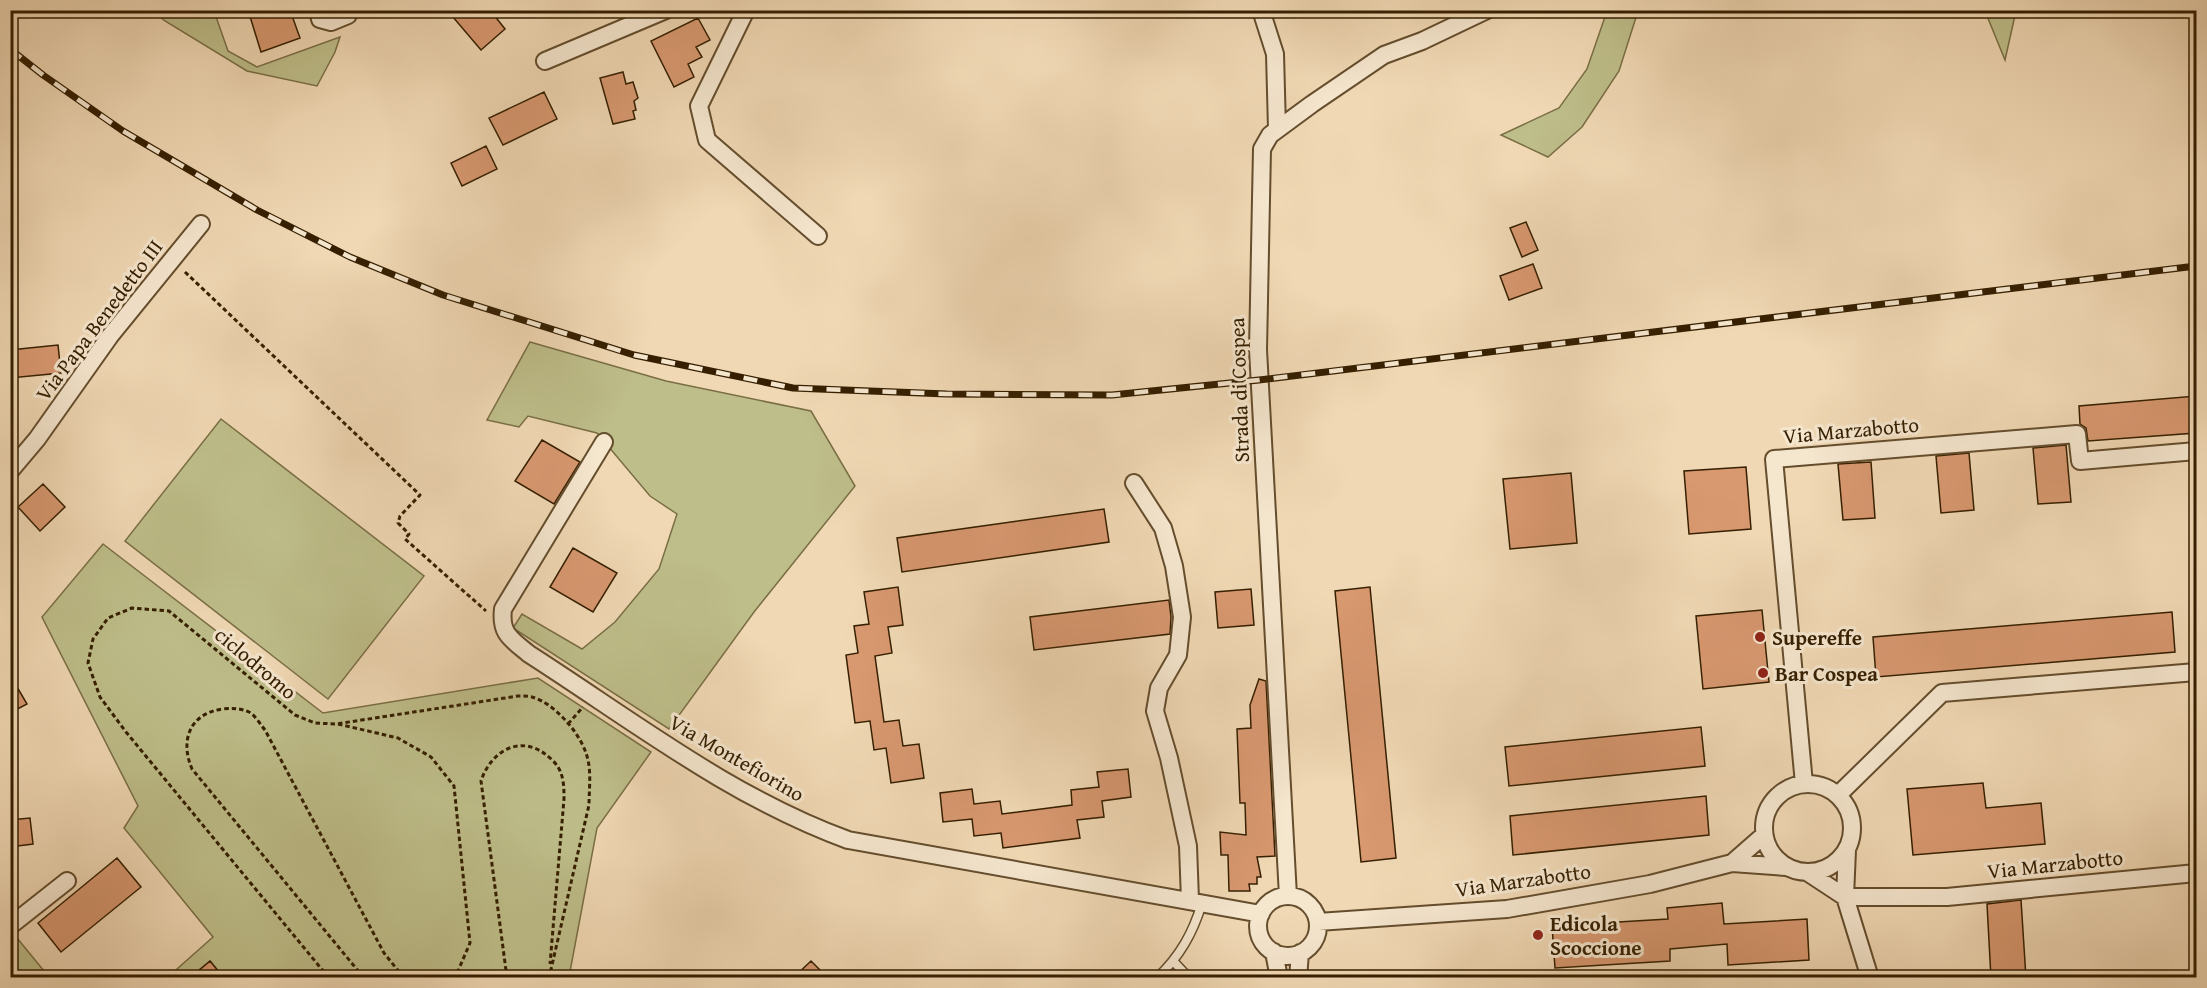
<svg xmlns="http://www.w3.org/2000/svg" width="2207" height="988" viewBox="0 0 2207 988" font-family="'Gentium Book Plus',serif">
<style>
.green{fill:#bebe8a;stroke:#7a6e45;stroke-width:1.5}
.building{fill:#d89870;stroke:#351f00;stroke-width:1.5}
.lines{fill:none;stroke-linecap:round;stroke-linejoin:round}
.lane-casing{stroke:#644d2d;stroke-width:11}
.street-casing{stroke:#644d2d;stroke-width:20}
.path{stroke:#351f00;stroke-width:3;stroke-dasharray:4.5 3;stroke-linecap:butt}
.lane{stroke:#f5e6ce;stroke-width:8}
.street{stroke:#f5e6ce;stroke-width:16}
.rail-casing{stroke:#351f00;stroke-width:7}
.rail{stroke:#f5e6ce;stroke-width:4.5;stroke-dasharray:14;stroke-linecap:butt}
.poi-dot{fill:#8f2418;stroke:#f5e6ce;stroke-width:2}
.labels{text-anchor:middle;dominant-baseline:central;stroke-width:6;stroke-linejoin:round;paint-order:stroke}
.street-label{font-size:21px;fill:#351f00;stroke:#f5e6ce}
.poi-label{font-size:21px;font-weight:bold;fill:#351f00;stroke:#f5e6ce;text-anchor:start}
</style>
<rect width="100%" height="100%" fill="#f0d8b4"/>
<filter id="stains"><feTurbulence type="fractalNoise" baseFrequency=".00333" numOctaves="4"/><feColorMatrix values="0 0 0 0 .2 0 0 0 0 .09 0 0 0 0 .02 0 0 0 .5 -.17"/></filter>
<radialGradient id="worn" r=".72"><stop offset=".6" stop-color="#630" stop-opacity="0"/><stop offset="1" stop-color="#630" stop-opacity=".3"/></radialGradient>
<path class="green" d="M153 11H214L228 51 257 67 340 37 335 52 317 86 247 71 165 21Z
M1607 11H1638L1619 71 1582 127 1548 157 1501 135 1559 108 1587 69Z
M1985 11H2016L2005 60Z
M530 342 666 381 811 411 855 486 754 612 669 729 513 628 522 614 582 649 615 622 659 569 677 514 650 496 597 433 528 416 519 427 487 420Z
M221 419 424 576 328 699 125 541Z
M103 544 323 713 538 678 651 752 597 828 569 977 224 978 210 961 190 977H168L213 937 124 828 138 806 42 617Z
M17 938 49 977H11V944Z"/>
<path class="building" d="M248 10H290L300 38 261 52Z
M447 10H490L505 29 481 50Z
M698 18 710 40 696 47 702 57 688 64 694 77 674 87 651 41Z
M623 72 626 84 633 82 638 98 634 101 636 110 633 111 635 119 613 124 600 78Z
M544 92 557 119 503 145 489 118Z
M486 146 497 169 462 186 451 163Z
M1526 222 1538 250 1522 257 1510 228Z
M1533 264 1542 288 1509 300 1500 276Z
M58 345 61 373 10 378V350Z
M2196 396V433L2088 441 2086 428 2080 424 2079 406Z
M542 440 580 462 554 504 515 481Z
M2066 445 2071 502 2038 504 2033 448Z
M1969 453 1974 510 1941 513 1936 456Z
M1871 462 1875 518 1843 520 1838 464Z
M1746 467 1751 529 1689 534 1684 471Z
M1571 473 1577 543 1510 549 1503 479Z
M43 484 65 507 40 531 18 507Z
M1104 509 1109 542 902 572 897 538Z
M573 548 617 573 593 612 550 587Z
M898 587 903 625 888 627 892 653 875 656 884 722 899 720 903 746 919 744 924 778 891 783 886 748 874 750 870 721 855 723 846 655 858 653 854 626 869 624 864 592Z
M1370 587 1396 858 1361 862 1335 591Z
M1251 589 1254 625 1218 628 1215 592Z
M1169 600 1171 617 1170 634 1034 650 1030 617Z
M1762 610 1769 682 1703 689 1696 616Z
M2172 612 2175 652 1876 677 1873 637Z
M10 675 27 704 10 713Z
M1259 679 1266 681 1275 856 1257 857 1261 877H1257V884H1249L1250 891H1229L1228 855H1221L1220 832 1246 835 1245 803H1240L1237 729 1251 728 1250 705Z
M1701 727 1705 766 1509 786 1505 747Z
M1128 769 1131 797 1102 801 1104 817 1077 820 1080 838 1003 848 1001 833 974 836 972 819 943 822 940 793 972 789 974 804 1000 801 1002 814 1072 805 1071 790 1099 787 1097 772Z
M1983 783 1986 808 2041 803 2045 844 1913 855 1907 789Z
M1706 796 1709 835 1513 855 1510 816Z
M30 818 33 844 10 847V820Z
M117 858 141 887 61 952 38 923Z
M2021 900 2026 978H1991L1987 904Z
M1722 903 1724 924 1807 919 1809 960 1728 965 1727 944 1670 949V961L1555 968 1552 926 1668 919 1667 908Z
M210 961 224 978H190Z
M811 961 828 978H793Z"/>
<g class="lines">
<g class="lane-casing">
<path id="lane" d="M1174 962 1189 978
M1157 978C1180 956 1193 933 1202 903"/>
</g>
<g class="street-casing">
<path id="street" d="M318 10 320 19 331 22 348 15 350 10
M746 10 699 106 707 140 818 236
M1261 10 1275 54 1277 129
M545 61 666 10
M604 442 503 609C500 634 511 639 529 654 632 720 732 798 848 840L1261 914
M10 471 37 439 110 336 201 224
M1134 483 1163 528 1174 566 1182 617 1178 655 1159 688 1155 711 1169 758 1188 846 1190 900
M1764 828a44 44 0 1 1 88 0a44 44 0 1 1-88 0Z
M1804 784 1774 459 2077 434 2080 461 2196 451
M1838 795 1942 693 2196 672
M1847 850 1845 897 1870 978
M1732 863 1764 835
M1807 872 1845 897H1947L2196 873
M1288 896 1258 350 1262 149 1270 135 1312 104 1384 55 1422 41 1487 10
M1258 926a30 30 0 1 1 60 0a30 30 0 1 1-60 0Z
M1318 922 1507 909 1650 884 1732 863 1786 867
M10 926 67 881
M1274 952 1279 978
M1298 978 1300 953"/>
</g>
<path class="path" d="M185 272 420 495 400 516 398 523 409 534 405 539 486 611
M338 724 398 738 431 757 454 786 470 943 458 971 441 978
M568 724 583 707
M329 978 126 732 100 697 88 663 93 639 108 618 132 608 169 611 295 715 315 723 336 724 518 696C523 696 528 696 532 697 554 703 579 732 586 753 592 770 589 788 589 805L549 978
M364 978 192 769C180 741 189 714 222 709 232 708 240 708 249 712 255 715 260 724 265 730L384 953 404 978
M507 978 481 781C490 753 518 734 545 754 549 757 555 762 558 767 564 777 564 788 564 799L550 964"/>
<use href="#lane" class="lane"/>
<use href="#street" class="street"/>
<g class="rail-casing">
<path id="rail" d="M10 49 43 75 123 131 257 210 350 257 443 295 634 355 793 388 947 394 1112 395 1259 380 2196 266"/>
</g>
<use href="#rail" class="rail"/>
</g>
<g class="poi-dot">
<circle cx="1760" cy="637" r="6"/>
<circle cx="1763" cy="673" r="6"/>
<circle cx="1538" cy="935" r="6"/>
</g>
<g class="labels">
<g class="street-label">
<text transform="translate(99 320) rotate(-53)">Via Papa Benedetto III</text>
<text transform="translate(1239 390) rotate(-92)">Strada di Cospea</text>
<text transform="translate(1851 430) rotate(-5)">Via Marzabotto</text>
<text transform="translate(256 663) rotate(40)">ciclodromo</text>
<text transform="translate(737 758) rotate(30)">Via Montefiorino</text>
<text transform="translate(2055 864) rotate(-6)">Via Marzabotto</text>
<text transform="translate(1523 880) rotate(-8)">Via Marzabotto</text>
</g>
<g class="poi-label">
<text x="1772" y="637">Supereffe</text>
<text x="1775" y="673">Bar Cospea</text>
<text x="1550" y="923">Edicola<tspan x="1550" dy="24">Scoccione</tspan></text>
</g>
</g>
<rect width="2207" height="988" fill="none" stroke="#f0d8b4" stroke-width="36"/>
<rect x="12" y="12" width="2183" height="964" fill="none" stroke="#351f00" stroke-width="3"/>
<rect x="18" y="18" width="2171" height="952" fill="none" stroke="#351f00" stroke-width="1.5"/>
<rect width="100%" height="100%" filter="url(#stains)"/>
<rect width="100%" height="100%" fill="url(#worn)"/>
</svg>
